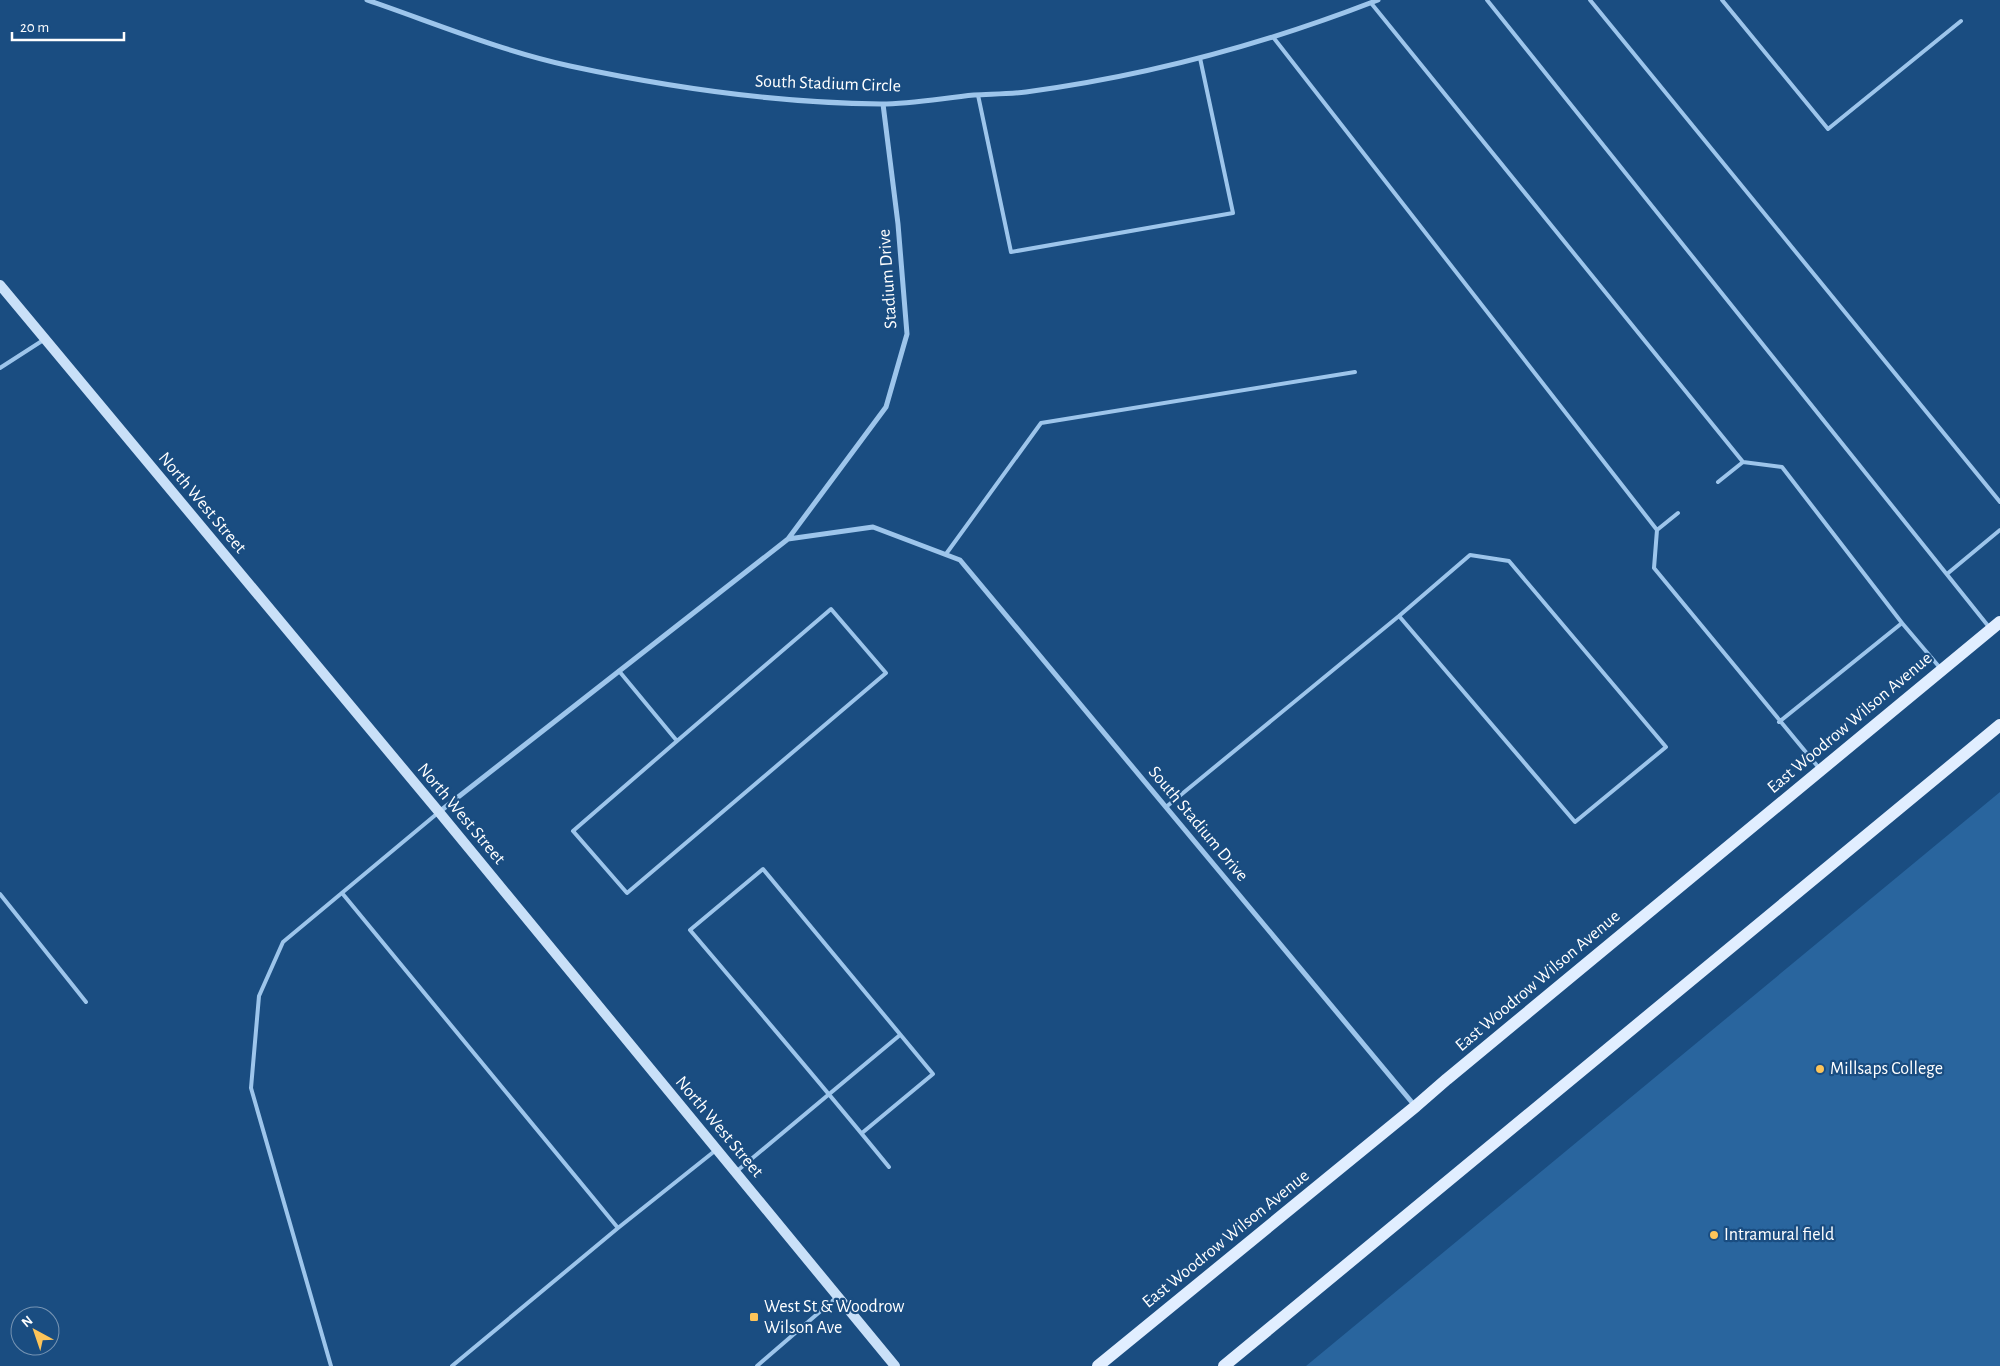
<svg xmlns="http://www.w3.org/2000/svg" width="2000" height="1366" viewBox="0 0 2000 1366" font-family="'Alegreya Sans',sans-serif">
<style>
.green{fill:#29659e}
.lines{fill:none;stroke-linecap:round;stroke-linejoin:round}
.lane{stroke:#9dc5eb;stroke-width:4}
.street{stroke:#9dc5eb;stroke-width:5}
.secondary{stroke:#c9e0f8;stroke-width:10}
.primary{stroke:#e1eeff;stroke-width:12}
.poi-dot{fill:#fdc459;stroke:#1a4d81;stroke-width:2}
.labels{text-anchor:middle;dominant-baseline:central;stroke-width:4.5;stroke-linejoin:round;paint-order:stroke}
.street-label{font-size:18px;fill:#fff;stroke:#1a4d81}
.poi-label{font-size:18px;fill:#fff;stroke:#1a4d81;text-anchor:start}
</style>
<rect width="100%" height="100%" fill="#1a4d81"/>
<path class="green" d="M2000 792V1366H1306Z"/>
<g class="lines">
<path class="lane" d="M1487 0 1989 627
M1590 0 2000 502
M1722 0 1828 129 1961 21
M1371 3 1743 462 1718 482
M1273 37 1657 530 1678 513
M978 95 1011 252 1233 213 1200 58
M0 368 45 339
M1743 462 1782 467 1902 623 1779 722
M1657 530 1654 568 1819 768
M946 554 1041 423 1355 372
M1947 574 2000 530
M1902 623 1941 669
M619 671 677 741 573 831 627 893 886 673 831 609 677 741
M1166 807 1399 616 1470 555 1509 561 1666 747 1575 822 1399 616
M342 893 618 1228
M0 894 86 1002
M862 1133 933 1074 763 869 690 930C757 1009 824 1087 889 1167
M737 1171 900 1035
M331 1366 251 1088 259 996 283 942 439 812
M452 1366 618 1228 716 1150
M757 1366 837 1297"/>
<path class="street" d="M367 0C434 23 501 51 570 66 672 88 776 103 881 104 911 104 943 98 974 95 991 94 1009 94 1026 92 1147 76 1265 44 1378 0
M788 539 886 407 907 334 898 224 883 104
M439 812 788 539 873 527 960 560 1415 1106"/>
<path class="secondary" d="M0 285 439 812 895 1366"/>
<path class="primary" d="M1098 1366 1416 1106 1447 1079 2000 622
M1224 1366 2000 725"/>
</g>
<g class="poi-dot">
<circle cx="1820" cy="1069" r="5"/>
<circle cx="1714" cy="1235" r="5"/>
<rect x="749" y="1312" width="10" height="10" rx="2.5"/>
</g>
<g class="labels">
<g class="street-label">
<text transform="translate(828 84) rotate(2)">South Stadium Circle</text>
<text transform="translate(888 279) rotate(-94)">Stadium Drive</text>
<text transform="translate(202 503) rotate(50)">North West Street</text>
<text transform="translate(1850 723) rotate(-40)">East Woodrow Wilson Avenue</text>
<text transform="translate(461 814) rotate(50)">North West Street</text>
<text transform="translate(1198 824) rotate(50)">South Stadium Drive</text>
<text transform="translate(1538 981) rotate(-40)">East Woodrow Wilson Avenue</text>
<text transform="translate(719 1127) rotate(50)">North West Street</text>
<text transform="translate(1226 1239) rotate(-39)">East Woodrow Wilson Avenue</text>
</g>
<g class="poi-label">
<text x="1830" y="1069">Millsaps College</text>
<text x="1724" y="1235">Intramural field</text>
<text x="764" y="1307">West St &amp; Woodrow<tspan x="764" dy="21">Wilson Ave</tspan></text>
</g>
</g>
<g transform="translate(35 1331) rotate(320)"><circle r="24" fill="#1a4d81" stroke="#7694b3"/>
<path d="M0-4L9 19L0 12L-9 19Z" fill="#fdc459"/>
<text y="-8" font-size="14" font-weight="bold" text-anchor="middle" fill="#ffffff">N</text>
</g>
<path d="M12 32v8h112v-8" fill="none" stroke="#ffffff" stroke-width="2.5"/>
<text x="20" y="32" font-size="15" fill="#ffffff" stroke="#1a4d81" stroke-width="4" paint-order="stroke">20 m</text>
</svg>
